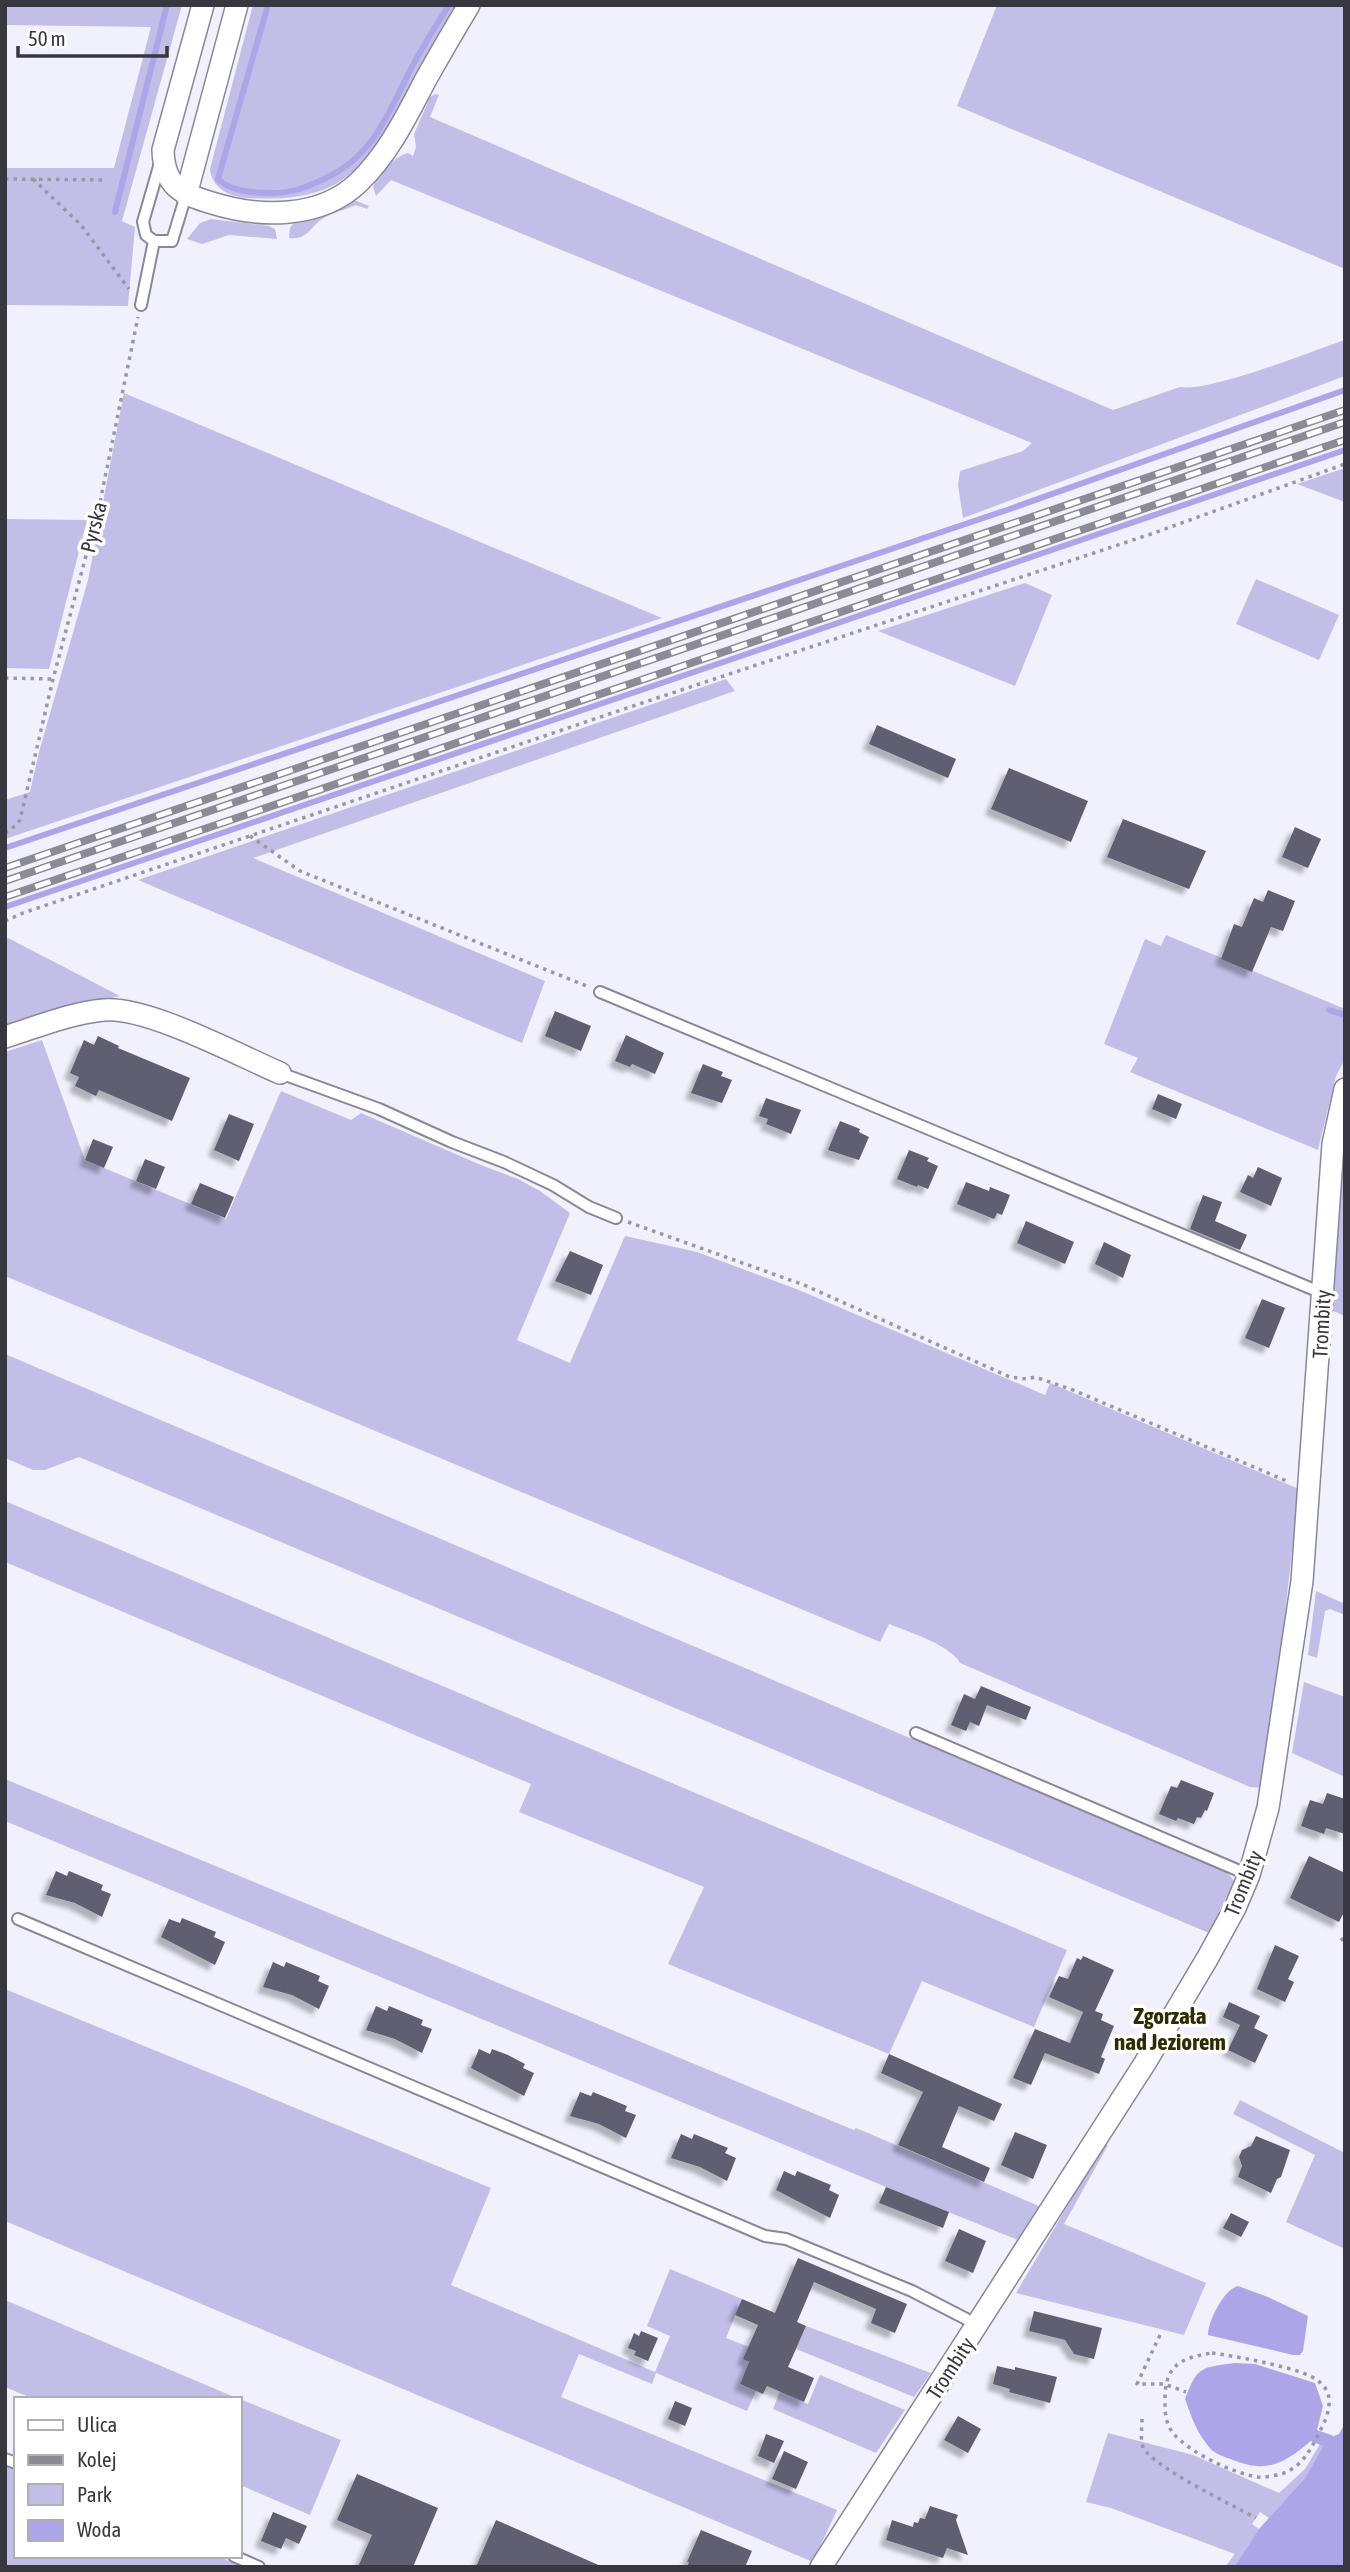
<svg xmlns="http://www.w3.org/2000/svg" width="1350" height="2572" viewBox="0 0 1350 2572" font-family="'Asap Condensed',sans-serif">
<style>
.green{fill:#c1bee8}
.water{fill:#aca6e9}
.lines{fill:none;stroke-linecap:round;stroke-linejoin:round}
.stream{stroke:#aca6e9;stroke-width:6}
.building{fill:#5f5e71;filter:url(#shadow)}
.lane-casing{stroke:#88879b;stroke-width:14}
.street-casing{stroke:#88879b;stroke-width:24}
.path{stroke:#9898a3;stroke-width:3.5;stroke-dasharray:3.5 5;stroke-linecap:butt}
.lane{stroke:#fff;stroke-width:10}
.street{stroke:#fff;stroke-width:21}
.rail-casing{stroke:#8b8a95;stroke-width:8}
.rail{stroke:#fff;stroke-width:5;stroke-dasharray:16;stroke-linecap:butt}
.labels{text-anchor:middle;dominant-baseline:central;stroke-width:7;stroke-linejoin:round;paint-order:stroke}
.street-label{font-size:21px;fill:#383740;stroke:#fff}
.neighbourhood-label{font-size:23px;font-weight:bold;fill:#2e2d02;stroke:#fff}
</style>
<defs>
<filter id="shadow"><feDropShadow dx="-6" dy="6" stdDeviation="2" flood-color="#0004"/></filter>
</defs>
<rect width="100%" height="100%" fill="#f1f1fe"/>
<path class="green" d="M5 5H182L122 221 135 227 128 306 5 305V168H114L151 27 5 25Z
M253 5H456C422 59 394 144 342 180 316 198 279 200 248 198 229 197 212 188 210 169Z
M997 5H1345V269L957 106Z
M435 94 439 95 430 117 1113 410 1180 387C1211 392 1309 352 1345 340V376L963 518 958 485 960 471 1023 451 1032 443 391 180 376 196 373 187C379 174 394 156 408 153L413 156 416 147 414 134 430 97Z
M354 200 369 206 367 209 356 205C345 210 327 214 318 222 309 231 304 240 289 238L290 228 293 224Z
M211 219 269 226 275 229 277 239 229 235 202 244 187 239 200 223Z
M124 393 662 618 5 839V800L30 792 39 752 88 580Z
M1345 468V502L1297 484Z
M5 519 87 520 49 669 5 668Z
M1256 579 1339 615 1319 660 1236 624Z
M1025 583 1052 595 1015 686 878 631Z
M726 679 735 691 253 858 545 981 522 1043 138 880Z
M1166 935 1345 1009V1059L1336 1076 1318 1150 1130 1072 1138 1058 1104 1044 1145 939 1161 946Z
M8 938 120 996 34 1017 5 1027V939Z
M42 1040 85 1160 226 1219 281 1091 351 1120 361 1113 481 1165 518 1179 540 1191 570 1213 517 1340 570 1363 625 1236 697 1252 799 1290 1045 1395 1050 1383 1299 1489 1277 1684 1262 1788 1250 1787 960 1663C952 1646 907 1631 889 1624L880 1642 5 1276V1052Z
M1345 1130V1316L1333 1311Z
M5 1354 1228 1873 1234 1881 1209 1933 79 1457 45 1470H33L5 1458Z
M5 1501 1067 1950 1034 2027 922 1981 889 2054 668 1964 704 1887 519 1812 531 1784 5 1562Z
M1316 1591 1345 1604V1615L1330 1609 1325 1611 1317 1658 1308 1655Z
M1304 1682 1345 1697V1777L1292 1753Z
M5 1779 854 2130 856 2128 1039 2206 1018 2240 886 2187 5 1821Z
M5 1989 491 2188 451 2285 655 2372 670 2336 647 2326 670 2269 742 2299 726 2338 752 2348 744 2359 749 2362 740 2384 756 2391 747 2411 656 2373 652 2384 579 2354 561 2397 837 2510 813 2562 5 2221Z
M1240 2100 1345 2153V2249L1286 2222 1315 2155 1233 2114Z
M1104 2144 1108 2145 1064 2224 1206 2283 1184 2335 1016 2293Z
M5 2300 239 2399H34L5 2387Z
M806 2326 931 2373 914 2397 796 2349Z
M820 2375 905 2410 876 2453 773 2409 780 2391 808 2404Z
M240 2399 341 2440 310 2515 240 2485Z
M1108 2433 1193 2455 1279 2493 1305 2469 1320 2444 1323 2446 1305 2478 1269 2518 1260 2512 1252 2524 1259 2529 1234 2567H1225L1235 2554 1111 2508 1086 2502Z
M5 2465 16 2469V2556H218L242 2567H5Z"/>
<path class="water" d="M1238 2286 1268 2297 1308 2316 1303 2351 1300 2355H1293L1208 2335C1208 2321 1224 2289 1238 2286Z
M1235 2363 1255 2364 1315 2383 1323 2406 1317 2430 1334 2436 1339 2434 1345 2423V2567H1234L1259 2529 1305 2478 1323 2446 1311 2441C1284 2463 1268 2474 1233 2460 1225 2457 1214 2454 1209 2447 1197 2433 1191 2416 1185 2399 1198 2365 1201 2368 1235 2363Z"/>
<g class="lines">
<path class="stream" d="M268 5 218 179C231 192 255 193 273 193 292 193 307 187 324 179 374 156 387 115 411 69 422 47 436 26 449 5
M115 212 167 5
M5 848 1007 510 1345 390
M5 907 1345 450
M1329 1010 1345 1015"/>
</g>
<path class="building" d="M877 725 956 759 948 778 869 744Z
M1009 768 1088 801 1071 842 991 809Z
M1123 819 1206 851 1189 889 1107 857Z
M1295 827 1321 839 1308 868 1282 857Z
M1268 890 1295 901 1283 931 1271 927 1252 972 1221 959 1234 924 1242 927 1254 898 1263 902Z
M555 1011 591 1026 581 1051 545 1036Z
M626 1035 664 1053 655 1074 632 1064 630 1067 615 1061Z
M98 1036 119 1046 118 1048 190 1078 172 1121 99 1090 96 1096 75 1086 79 1077 70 1073 84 1040 94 1045Z
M703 1064 723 1072 721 1076 732 1080 722 1103 691 1093Z
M1158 1094 1182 1104 1176 1119 1152 1109Z
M766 1098 801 1110 791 1134 766 1124 768 1119 759 1116Z
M229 1114 254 1124 239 1161 214 1150Z
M840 1121 860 1129 859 1132 869 1137 859 1160 828 1150Z
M93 1139 113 1147 104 1168 85 1160Z
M909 1150 929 1158 927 1161 938 1166 928 1189 918 1185 917 1187 897 1179Z
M145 1159 165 1167 156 1189 136 1181Z
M1258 1167 1282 1178 1271 1206 1240 1192 1248 1175 1253 1178Z
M966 1182 989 1191 990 1187 1010 1195 1002 1215 997 1213 994 1219 957 1204Z
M200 1183 234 1197 225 1218 191 1204Z
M1203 1195 1222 1202 1215 1221 1247 1235 1240 1250 1190 1229Z
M1026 1221 1074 1242 1065 1264 1017 1243Z
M1104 1242 1131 1255 1123 1278 1095 1264Z
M570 1251 603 1265 591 1295 555 1281Z
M1262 1299 1285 1308 1269 1348 1245 1338Z
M981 1686 1031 1707 1026 1720 987 1705 979 1726 970 1722 966 1731 951 1725 964 1694 975 1699Z
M1181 1780 1214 1793 1207 1811 1205 1810 1201 1818 1197 1817 1194 1824 1178 1818 1176 1821 1159 1814 1171 1786 1177 1788Z
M1327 1793 1345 1799V1834L1326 1828 1324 1834 1301 1826 1310 1800 1323 1804Z
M1309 1856 1345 1873V1910L1339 1922 1290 1898Z
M56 1871 67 1876 69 1871 103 1885 101 1890 111 1894 102 1917 75 1903 46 1895Z
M182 1918 216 1932 214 1937 225 1942 215 1965 161 1937 169 1919 180 1923Z
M1275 1945 1299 1956 1288 1979 1294 1982 1285 2002 1257 1989Z
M1083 1956 1114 1970 1095 2011 1103 2014 1101 2020 1114 2026 1101 2057 1105 2059 1099 2074 1045 2053 1031 2085 1013 2078 1035 2029 1070 2043 1083 2012 1049 1997 1059 1976 1068 1979 1077 1958 1081 1960Z
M273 1962 284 1967 286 1962 320 1976 318 1981 329 1986 319 2009 292 1995 263 1987Z
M1229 2002 1260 2016 1254 2028 1268 2035 1255 2063 1228 2050 1240 2025 1223 2017Z
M376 2006 387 2011 389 2006 423 2020 421 2025 432 2029 422 2053 395 2039 366 2030Z
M479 2049 490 2054 492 2049 508 2055 525 2064 523 2068 534 2073 524 2096 471 2068Z
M889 2054 1002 2104 994 2121 959 2106 942 2147 990 2168 984 2182 898 2145 923 2092 881 2073Z
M580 2092 591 2096 593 2092 627 2106 625 2111 636 2115 626 2138 599 2124 570 2116Z
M1015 2132 1047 2145 1033 2179 1001 2165Z
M681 2134 692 2139 694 2134 728 2148 725 2153 736 2158 727 2181 700 2167 671 2158Z
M1256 2136 1290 2150 1281 2177 1277 2179 1271 2193 1238 2177 1242 2166 1239 2157 1242 2150 1251 2146Z
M784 2171 795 2176 797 2171 831 2185 829 2190 839 2195 830 2218 776 2190Z
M886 2187 949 2212 943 2228 879 2203Z
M1231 2213 1249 2222 1241 2237 1223 2228Z
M959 2229 986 2241 973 2273 945 2261Z
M798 2258 907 2304 895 2333 871 2323 876 2309 814 2282 797 2322 806 2326 788 2367 814 2378 804 2402 767 2386 763 2394 740 2384 749 2362 743 2359 758 2325 735 2315 742 2299 775 2313Z
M1034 2311 1102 2328 1094 2359 1074 2354 1065 2340 1029 2331Z
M641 2331 658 2338 648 2361 634 2355 636 2351 628 2348 634 2333 639 2336Z
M997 2366 1015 2370V2367L1057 2377 1050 2403 1009 2392 1010 2389 993 2384Z
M675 2401 692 2408 685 2426 668 2419Z
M958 2416 981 2429 968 2453 944 2440Z
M766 2434 784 2441 774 2463 758 2456Z
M784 2451 808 2462 796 2489 772 2479Z
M357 2474 438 2508 413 2567H358L372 2535 337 2520Z
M930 2506 958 2515 956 2520 968 2555 947 2548 943 2558 886 2540 892 2520 913 2527 914 2522 918 2523 920 2518 925 2519Z
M273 2512 307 2526 299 2544 286 2538 281 2549 261 2541Z
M496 2520 603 2567H476Z
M701 2530 752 2551 745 2567H687L689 2562H687Z"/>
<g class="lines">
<g class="lane-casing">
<path id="lane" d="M160 163 143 222 146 235 154 241H172L186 195
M141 305 154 241
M600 992 1322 1293
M280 1073 379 1109 452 1142 504 1162 553 1185 589 1207 616 1218
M916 1733 1249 1875
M18 1919 765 2236 786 2239 912 2291 978 2325
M5 2459 16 2463
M234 2556 259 2567"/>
</g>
<g class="street-casing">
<path id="street" d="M203 5 163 150C164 187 182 194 212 203 260 218 321 219 359 182 389 153 407 115 426 79 440 54 454 30 469 5
M186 195 237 5
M5 1037C37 1027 70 1013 104 1010 147 1006 238 1055 280 1073
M821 2567 1145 2063 1207 1959 1235 1908 1249 1875 1268 1808 1302 1581 1333 1144 1345 1089"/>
</g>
<path class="path" d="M5 179 105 180
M33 179 81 225 129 289
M5 678 52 679
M5 833 15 826 20 820 53 679 99 507 138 317
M250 836 300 871 589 987
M5 921 23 913 615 712 1151 534 1345 464
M628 1222 804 1285 1010 1377 1027 1379 1035 1377 1073 1390 1289 1482
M1341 1938 1345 1943
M1160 2335 1137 2384H1164L1186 2392
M1212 2353C1233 2356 1254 2360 1275 2365 1312 2374 1345 2383 1321 2429 1312 2447 1304 2465 1284 2473 1276 2475 1266 2478 1258 2477 1232 2473 1190 2453 1173 2433 1166 2424 1165 2414 1165 2403 1164 2367 1178 2358 1212 2353Z
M1142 2419C1142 2428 1140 2439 1143 2447 1151 2466 1234 2506 1256 2518"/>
<use href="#lane" class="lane"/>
<use href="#street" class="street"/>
<g class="rail-casing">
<path id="rail" d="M5 868 1345 410
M5 881 1345 422
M5 897 1345 440"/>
</g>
<use href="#rail" class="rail"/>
</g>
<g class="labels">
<g class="street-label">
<text transform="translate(93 527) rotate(-76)">Pyrska</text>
<text transform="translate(1321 1324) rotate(-87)">Trombity</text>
<text transform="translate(1243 1883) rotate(-68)">Trombity</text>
<text transform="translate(950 2368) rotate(-57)">Trombity</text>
</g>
<g class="neighbourhood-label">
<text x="1170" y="2016">Zgorzała<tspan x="1170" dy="26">nad Jeziorem</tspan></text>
</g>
</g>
<rect width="1350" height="2572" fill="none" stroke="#383740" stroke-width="14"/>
<rect x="14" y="2397" width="228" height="161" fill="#ffffff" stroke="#afafb3" stroke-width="2"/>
<rect x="28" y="2420" width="35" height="10" fill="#ffffff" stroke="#afafb3" stroke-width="2"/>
<text x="77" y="2432" font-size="21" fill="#383740">Ulica</text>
<rect x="28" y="2455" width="35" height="10" fill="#8b8a95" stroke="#afafb3" stroke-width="2"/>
<text x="77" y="2467" font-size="21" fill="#383740">Kolej</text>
<rect x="28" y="2484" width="35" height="21" fill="#c1bee8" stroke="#afafb3" stroke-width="2"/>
<text x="77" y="2502" font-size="21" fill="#383740">Park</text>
<rect x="28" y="2520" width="35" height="21" fill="#aca6e9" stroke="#afafb3" stroke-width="2"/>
<text x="77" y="2537" font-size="21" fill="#383740">Woda</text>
<path d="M18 46v10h149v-10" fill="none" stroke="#383740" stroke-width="3.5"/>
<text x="28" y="46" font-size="21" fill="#383740" stroke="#ffffff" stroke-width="5" paint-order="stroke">50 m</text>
</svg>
